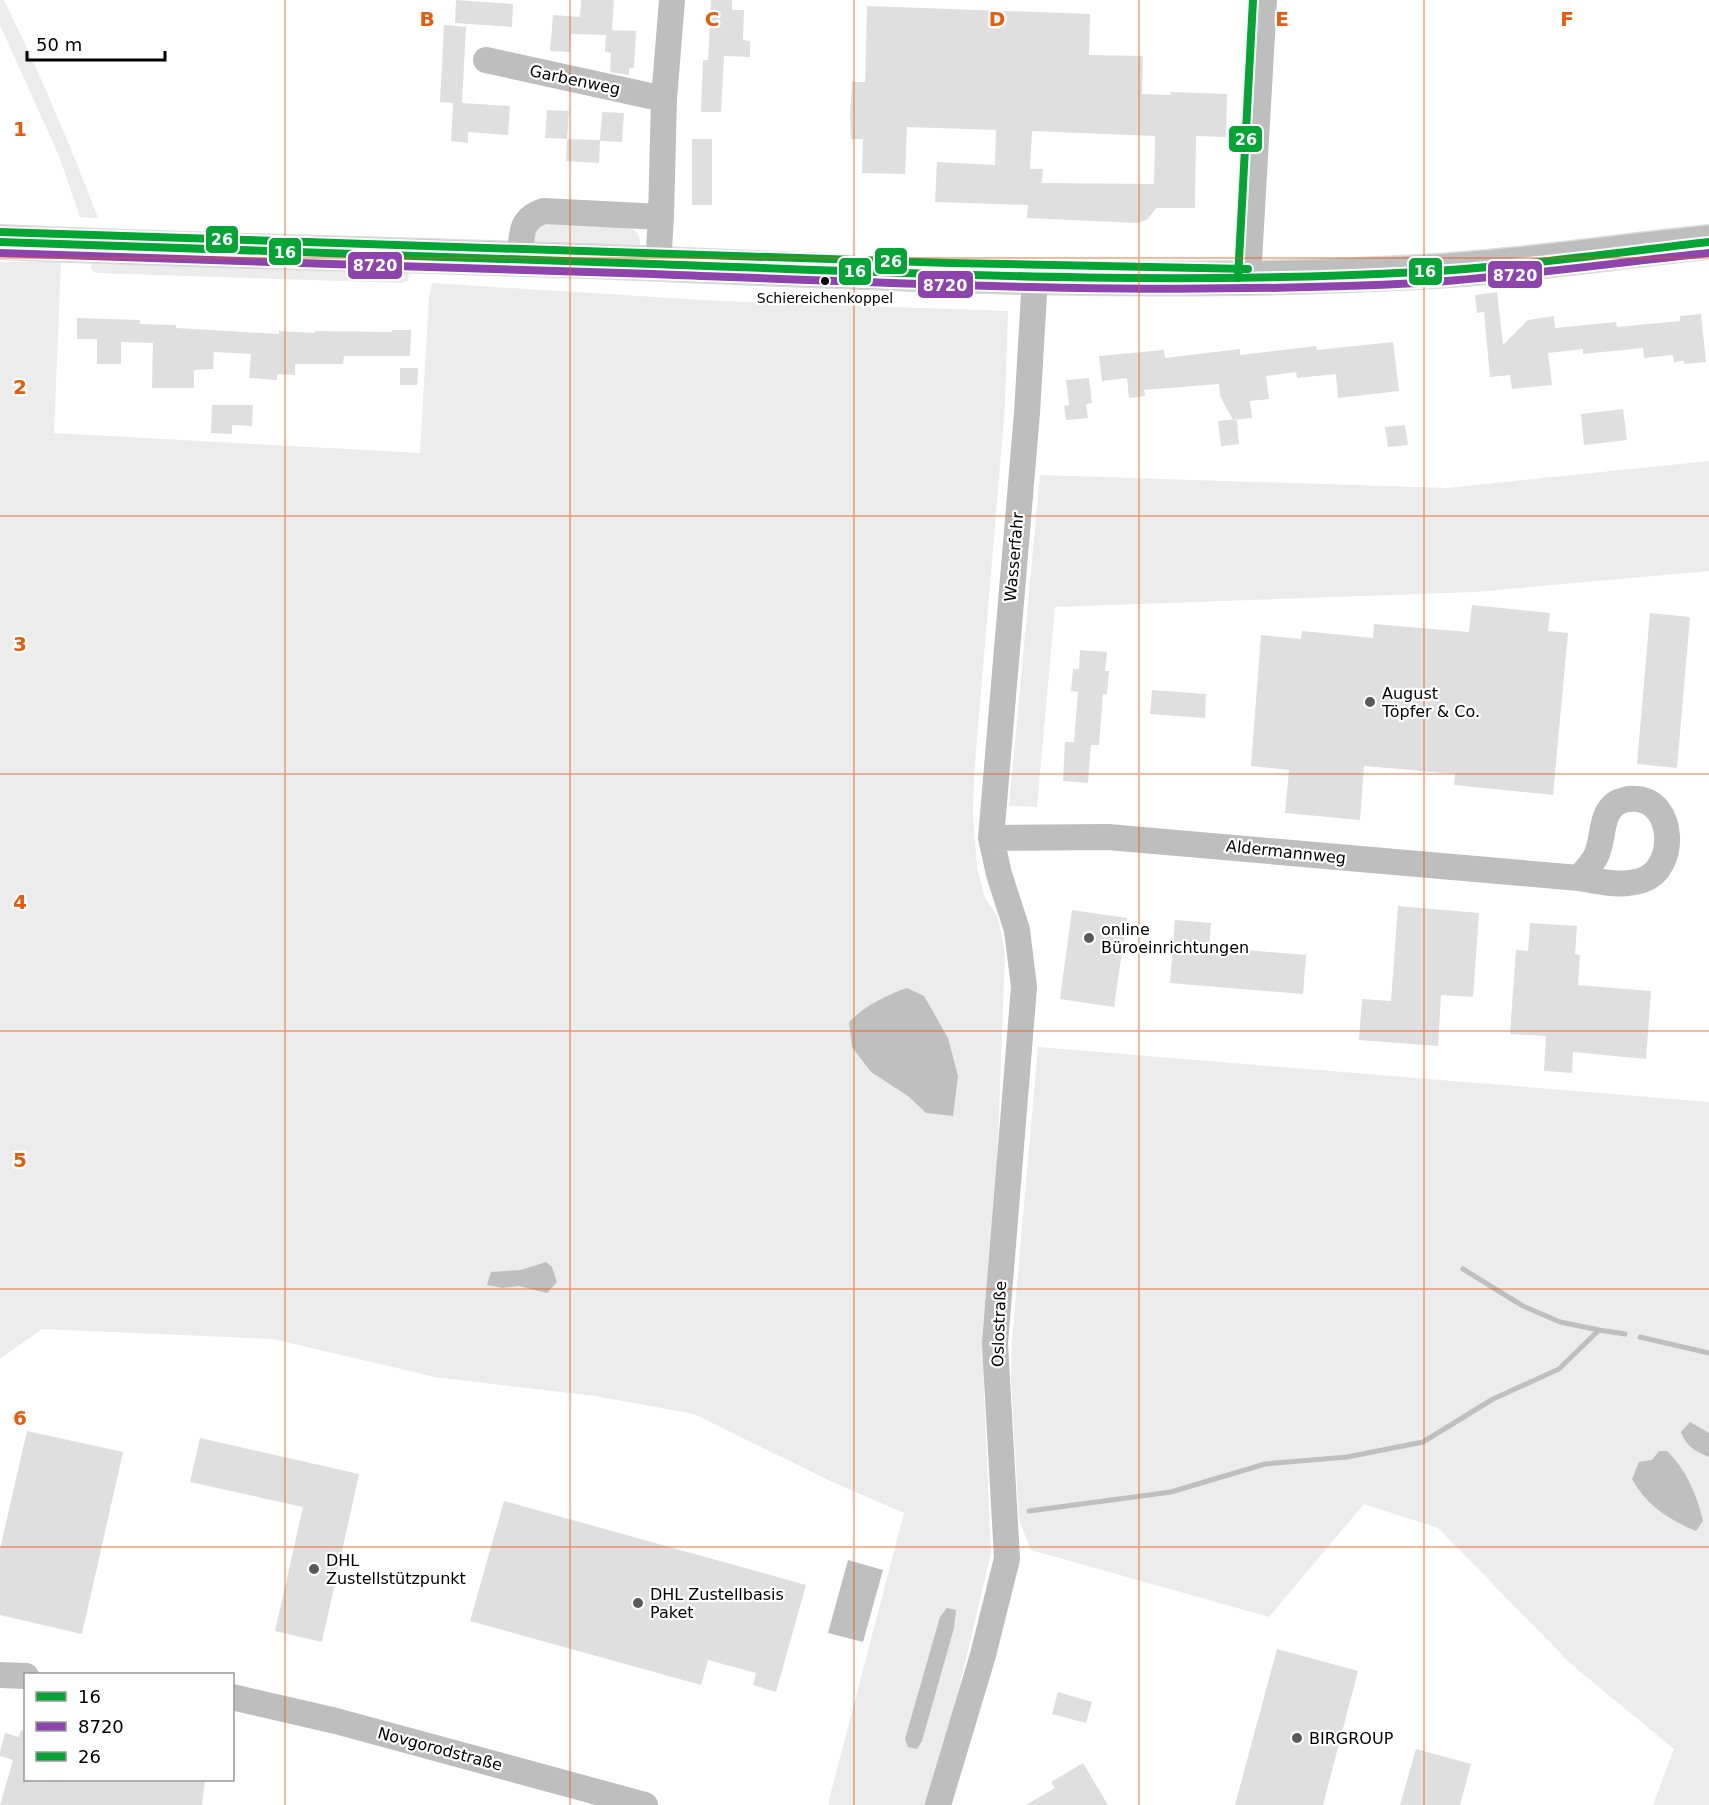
<svg xmlns="http://www.w3.org/2000/svg" width="1709" height="1805" viewBox="0 0 1709 1805" font-family="'DejaVu Sans',sans-serif">
<style>
.green{fill:#ececec}
.water{fill:#bfbfbf}
.lines{fill:none;stroke-linecap:round;stroke-linejoin:round}
.stream{stroke:#bfbfbf;stroke-width:5}
.building{fill:#dfdfdf;fill-rule:evenodd}
.major-casing{stroke:#dbdbdb;stroke-width:36}
.minor{stroke:#bebebe;stroke-width:26}
.major{stroke:#bebebe;stroke-width:33}
.bus-1-casing{stroke:#fff;stroke-width:12}
.bus-2-casing{stroke:#fff;stroke-width:12}
.bus-3-casing{stroke:#fff;stroke-width:12}
.bus-1{stroke:#04a535;stroke-width:8}
.bus-2{stroke:#8e44ad;stroke-width:8}
.bus-3{stroke:#04a535;stroke-width:8}
.grid{fill:none;stroke:#e8590c;stroke-width:1.5;stroke-opacity:0.55}
.bus-dot{fill:#000;stroke:#fff;stroke-width:2}
.poi-dot{fill:#595959;stroke:#fff;stroke-width:2}
.labels{text-anchor:middle;dominant-baseline:central;stroke-width:4.5;stroke-linejoin:round;paint-order:stroke}
.bus-label{font-size:14px;fill:#000;stroke:#fff}
.street-label{font-size:16px;fill:#000;stroke:#fff}
.poi-label{font-size:16px;fill:#000;stroke:#fff;text-anchor:start}
.grid-label{font-size:20px;text-anchor:middle;font-weight:bold;fill:#e8590c;stroke:#fff;stroke-width:4.5;stroke-linejoin:round;paint-order:stroke}
.line-badge{stroke:#fff;stroke-width:2}
.badge-label{font-size:16px;text-anchor:middle;font-weight:bold;fill:#fff}
</style>
<rect width="100%" height="100%" fill="#fff"/>
<path class="green" d="M0 0H4C39 71 70 144 98 218L80 217 59 156 0 25Z
M545 224 630 227C639 233 641 238 640 249L534 250 532 236 537 228Z
M61 261 54 433 420 453 429 297 432 283 719 301 1008 311 1005 406 974 775 973 815 977 868 985 898 998 918 1005 953 998 1141 984 1392 991 1553 946 1743 926 1805H829V1800L904 1513 830 1481 694 1414 595 1396 435 1377 273 1339 42 1329 0 1359V262Z
M95 261 403 270 409 274 408 280 402 283 96 273 91 269V265Z
M1709 461V571L1475 592 1055 607 1037 807 1009 806 1040 475 1447 488Z
M1038 1047 1709 1102V1805H1653L1674 1749 1572 1665 1438 1528 1364 1504 1269 1617 1031 1550 1019 1520 1011 1379 1012 1340Z"/>
<path class="water" d="M907 988 924 996 948 1038 958 1076 953 1116 926 1113 908 1096 871 1072 852 1047 849 1022C865 1006 886 995 907 988Z
M546 1262 552 1267 557 1282 547 1293 519 1286 502 1288 487 1285 491 1272 521 1270Z
M1690 1422 1709 1433V1457C1695 1451 1687 1447 1681 1432Z
M1659 1451H1667C1686 1469 1697 1495 1703 1521L1696 1531C1669 1520 1646 1505 1632 1479L1639 1462 1652 1460Z
M848 1560 883 1570 863 1642 828 1633Z
M947 1608 956 1610 954 1628 922 1741 917 1749 908 1747 905 1739 940 1617Z"/>
<g class="lines">
<path class="stream" d="M1463 1269 1523 1306 1560 1322 1599 1330
M1640 1337 1709 1353
M1029 1511 1171 1492 1265 1464 1347 1457 1423 1442 1493 1399 1559 1369 1599 1330 1625 1334"/>
</g>
<path class="building" d="M456 0 513 4 512 27 455 23Z
M581 0H614L612 30 636 31 634 68H629V75L610 72 611 53 605 52 606 35 571 34 570 52 550 51 553 15 580 17Z
M711 0H732V10H744L743 40 750 41V57L724 56 721 112H701L703 60H708Z
M867 6 1090 14 1089 55 1143 56 1142 94 1171 95V92L1227 94 1226 137 1196 136 1195 208H1156L1147 220 1137 223 1027 218 1028 205 935 202 937 162 995 165 996 130 907 127 905 174 862 173 863 139H851L850 113 852 82H865ZM1032 131 1155 136 1154 184 1042 183 1043 169H1030Z
M444 25 466 27 462 103 510 106 508 135 468 132V143L451 141 453 103 440 102Z
M547 110 569 111 567 139 600 140 602 112 624 113 622 142 600 141 599 163 566 161 567 139 545 138Z
M692 139H712V205H692Z
M1497 292 1503 345 1528 320 1554 316 1555 328 1616 322 1617 327 1680 321V316L1701 314 1706 362 1684 364V361L1674 362 1673 355 1644 358 1643 348 1583 354V349L1548 353 1552 385 1512 389 1510 375 1490 377 1484 312 1477 313 1475 295Z
M77 318 140 320V324L176 325V328L279 334V331L315 333V331L392 332V330H411L410 356H344L343 364H295V375L277 374V380L249 378 251 354 214 352 213 369 194 370V388H152L153 343 121 342V364H97V339H77Z
M1393 342 1399 391 1338 398 1336 374 1297 378 1296 372 1266 376 1269 399 1250 401 1252 418 1233 420 1220 396 1219 384 1144 390 1145 396 1129 398 1127 378 1102 381 1099 356 1164 350 1165 358 1240 349V355L1316 346 1317 350Z
M400 368H418L417 385H400Z
M1089 378 1092 403 1086 404 1088 418 1066 420 1064 406 1069 405 1066 380Z
M212 405H253L252 426 232 425V434L211 433Z
M1623 409 1627 440 1584 445 1581 414Z
M1237 419 1239 444 1221 446 1218 421Z
M1405 425 1408 445 1388 447 1385 427Z
M1472 605 1550 613 1548 631 1568 633 1553 795 1454 785 1455 774 1364 766 1360 820 1285 813 1289 770 1251 766 1261 635 1301 639 1302 631 1373 638 1374 624 1469 632Z
M1650 613 1690 617 1677 768 1637 764Z
M1080 650 1107 652 1105 671H1109L1107 694H1103L1099 745H1091L1088 783 1063 781 1065 742H1074L1078 692 1071 691 1073 669H1079Z
M1152 690 1206 694 1205 718 1150 714Z
M1398 906 1479 913 1473 997 1441 995 1438 1046 1359 1040 1362 999 1391 1001Z
M1072 910 1127 918 1114 1007 1060 999Z
M1175 920 1211 923 1209 947 1306 955 1303 994 1170 983Z
M1530 923 1577 926 1575 954 1580 955 1578 985 1651 991 1646 1059 1573 1052 1572 1073 1544 1071 1546 1036 1510 1034 1516 950 1528 951Z
M27 1431 123 1452 82 1634 0 1615V1549Z
M200 1438 359 1474 322 1642 275 1631 303 1507 190 1482Z
M504 1501 806 1585 776 1692 753 1685 756 1673 708 1660 701 1685 470 1621Z
M1277 1649 1358 1671 1323 1805H1235Z
M1058 1692 1092 1702 1086 1723 1052 1714Z
M21 1730 26 1731V1779H205L202 1805H0L13 1760 0 1756V1752L5 1733 19 1737Z
M1416 1749 1471 1764 1460 1805H1400Z
M1083 1763 1108 1805H1026L1055 1788 1051 1782Z"/>
<g class="lines">
<g class="major-casing">
<path id="major" d="M0 242C221 252 441 255 662 264 914 275 1166 286 1418 272 1515 267 1612 252 1709 242"/>
</g>
<path class="minor" d="M486 60 664 99
M520 260C522 237 518 219 544 211L661 217
M658 264 661 217 664 99 672 0
M1248 279 1264 0
M991 838 1108 837 1579 878C1601 882 1622 887 1643 880 1677 868 1675 802 1637 799 1630 798 1621 800 1615 804 1600 815 1604 840 1596 856 1592 864 1585 871 1579 878
M0 1675 26 1676
M232 1697 336 1721 645 1805
M938 1805 983 1655 1007 1559 995 1343 1024 987 1017 930 999 874 991 838 1027 413 1035 277"/>
<use href="#major" class="major"/>
<g class="bus-1-casing">
<path id="bus-1" d="M0 242C218 251 435 255 653 264 908 273 1163 286 1418 272 1516 267 1612 253 1709 242"/>
</g>
<g class="bus-2-casing">
<path id="bus-2" d="M0 253C218 262 435 266 653 274 908 284 1163 296 1418 283 1516 277 1612 263 1709 253"/>
</g>
<g class="bus-3-casing">
<path id="bus-3" d="M0 232 950 263 1248 269
M1238 278 1253 0"/>
</g>
<use href="#bus-1" class="bus-1"/>
<use href="#bus-2" class="bus-2"/>
<use href="#bus-3" class="bus-3"/>
</g>
<path class="grid" d="M285 0V1805M570 0V1805M854 0V1805M1139 0V1805M1424 0V1805M0 258H1709M0 516H1709M0 774H1709M0 1031H1709M0 1289H1709M0 1547H1709"/>
<circle class="bus-dot" cx="825" cy="281" r="5"/>
<g class="poi-dot">
<circle cx="1370" cy="702" r="6"/>
<circle cx="1089" cy="938" r="6"/>
<circle cx="314" cy="1569" r="6"/>
<circle cx="638" cy="1603" r="6"/>
<circle cx="1297" cy="1738" r="6"/>
</g>
<g class="labels">
<g class="bus-label">
<text x="825" y="298">Schiereichenkoppel</text>
</g>
<g class="street-label">
<text transform="translate(575 80) rotate(12)">Garbenweg</text>
<text transform="translate(1014 557) rotate(-85)">Wasserfahr</text>
<text transform="translate(1286 852) rotate(6)">Aldermannweg</text>
<text transform="translate(999 1324) rotate(-88)">Oslostraße</text>
<text transform="translate(440 1749) rotate(15)">Novgorodstraße</text>
</g>
<g class="poi-label">
<text x="1382" y="693">August<tspan x="1382" dy="18">Töpfer &amp; Co.</tspan></text>
<text x="1101" y="929">online<tspan x="1101" dy="18">Büroeinrichtungen</tspan></text>
<text x="326" y="1560">DHL<tspan x="326" dy="18">Zustellstützpunkt</tspan></text>
<text x="650" y="1594">DHL Zustellbasis<tspan x="650" dy="18">Paket</tspan></text>
<text x="1309" y="1738">BIRGROUP</text>
</g>
</g>
<g class="grid-label">
<text x="427" y="26">B</text>
<text x="712" y="26">C</text>
<text x="997" y="26">D</text>
<text x="1282" y="26">E</text>
<text x="1567" y="26">F</text>
<text x="20" y="136">1</text>
<text x="20" y="394">2</text>
<text x="20" y="651">3</text>
<text x="20" y="909">4</text>
<text x="20" y="1167">5</text>
<text x="20" y="1425">6</text>
</g>
<g class="line-badge">
<rect x="1228" y="125" width="35" height="28" rx="6" fill="#04a535"/>
<rect x="205" y="225" width="34" height="29" rx="6" fill="#04a535"/>
<rect x="268" y="237" width="34" height="29" rx="6" fill="#04a535"/>
<rect x="874" y="247" width="34" height="28" rx="6" fill="#04a535"/>
<rect x="347" y="251" width="56" height="29" rx="6" fill="#8e44ad"/>
<rect x="838" y="257" width="34" height="29" rx="6" fill="#04a535"/>
<rect x="1408" y="257" width="35" height="29" rx="6" fill="#04a535"/>
<rect x="1487" y="260" width="56" height="29" rx="6" fill="#8e44ad"/>
<rect x="917" y="270" width="57" height="29" rx="6" fill="#8e44ad"/>
</g>
<g class="badge-label">
<text x="1246" y="145">26</text>
<text x="222" y="245">26</text>
<text x="285" y="258">16</text>
<text x="891" y="267">26</text>
<text x="375" y="271">8720</text>
<text x="855" y="277">16</text>
<text x="1425" y="277">16</text>
<text x="1515" y="281">8720</text>
<text x="945" y="291">8720</text>
</g>
<rect x="24" y="1673" width="210" height="108" fill="#ffffff" stroke="#999999" stroke-width="1.5"/>
<rect x="36" y="1692" width="30" height="9" fill="#04a535" stroke="#999999" stroke-width="1.5"/>
<text x="78" y="1703" font-size="18" fill="#000000">16</text>
<rect x="36" y="1722" width="30" height="9" fill="#8e44ad" stroke="#999999" stroke-width="1.5"/>
<text x="78" y="1733" font-size="18" fill="#000000">8720</text>
<rect x="36" y="1752" width="30" height="9" fill="#04a535" stroke="#999999" stroke-width="1.5"/>
<text x="78" y="1763" font-size="18" fill="#000000">26</text>
<path d="M27 51v9h138v-9" fill="none" stroke="#000000" stroke-width="3"/>
<text x="36" y="51" font-size="18" fill="#000000" stroke="#ffffff" stroke-width="4.5" paint-order="stroke">50 m</text>
</svg>
